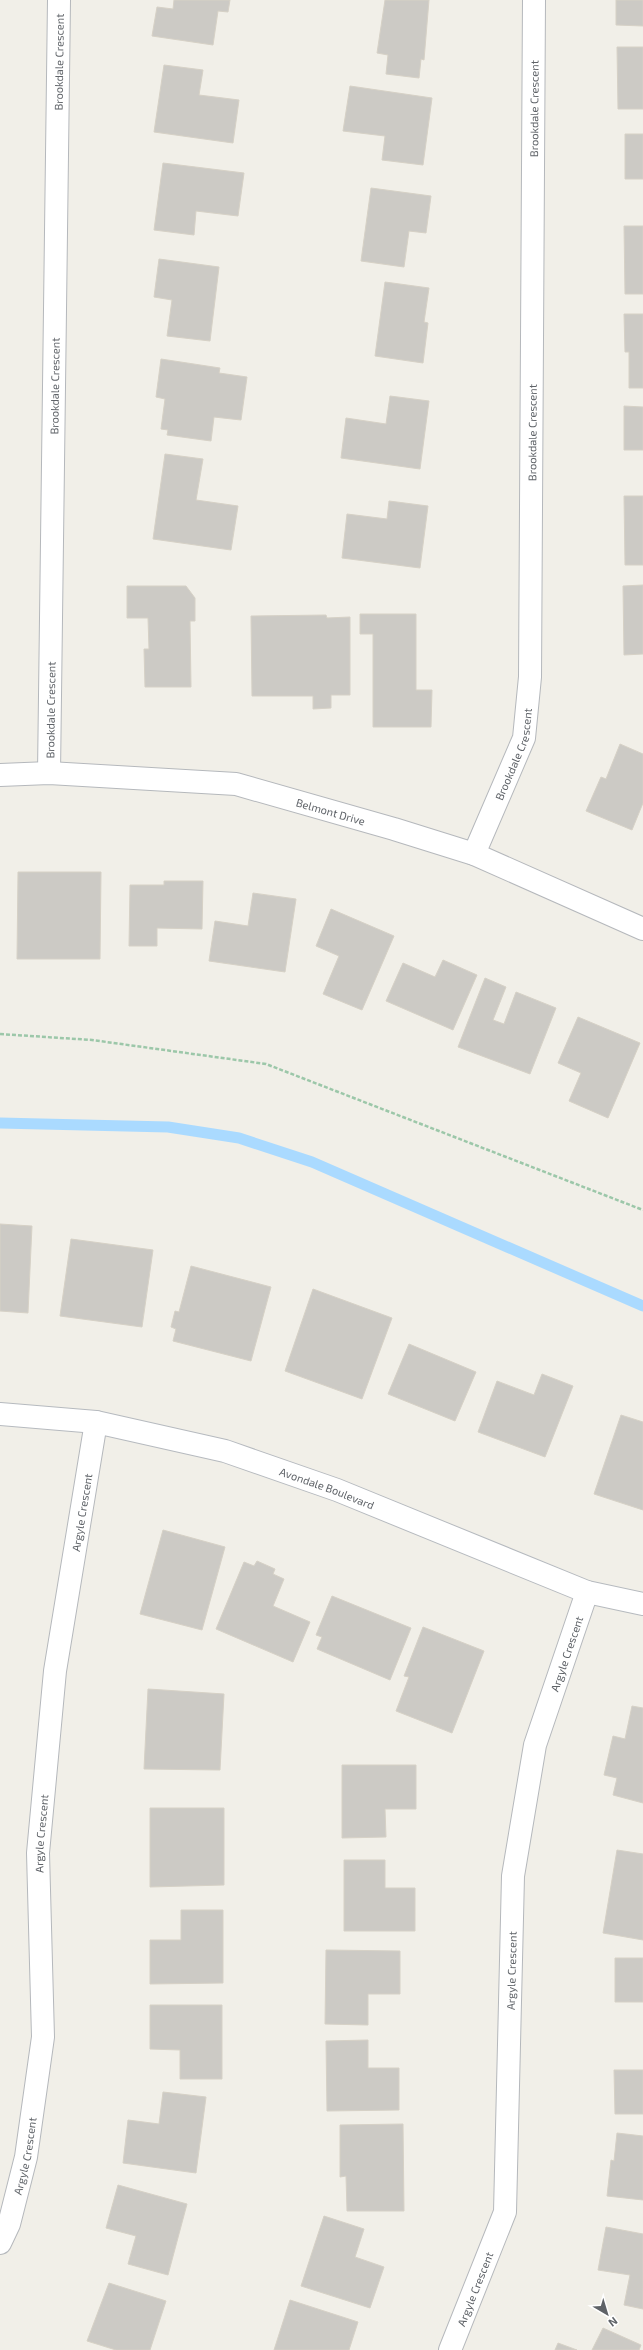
<svg xmlns="http://www.w3.org/2000/svg" width="643" height="2350" viewBox="0 0 643 2350" font-family="'Exo 2',sans-serif">
<style>
.lines{fill:none;stroke-linecap:round;stroke-linejoin:round}
.stream{stroke:#aadaff;stroke-width:11}
.building{fill:#cccac5;stroke:#d6d1c6}
.street-casing{stroke:#b5b8bc;stroke-width:24}
.secondary-casing{stroke:#b6babf;stroke-width:24}
.path{stroke:#9cc7a9;stroke-width:2.5;stroke-dasharray:4 2;stroke-linecap:butt}
.street{stroke:#fff;stroke-width:22}
.secondary{stroke:#fff;stroke-width:22}
.labels{text-anchor:middle;dominant-baseline:central;stroke-width:3;stroke-linejoin:round;paint-order:stroke}
.street-label{font-size:11px;fill:#5f6368;stroke:#fff}
</style>
<rect width="100%" height="100%" fill="#f1efe8"/>
<g class="lines">
<path class="stream" d="M0 1123 168 1127 239 1138 312 1162 643 1306"/>
</g>
<path class="building" d="M174 0H230L228 12 218 11 213 45 152 36 157 7 173 9Z
M385 0H429L424 60 421 59 419 78 386 74 388 55 377 53Z
M616 0H643V26L616 25Z
M617 47H643V109H618Z
M164 65 203 70 199 95 239 100 233 143 154 132Z
M350 86 432 98 423 165 382 160 385 136 343 131Z
M625 134H643V179H625Z
M163 163 244 173 238 216 196 211 194 235 154 230Z
M371 188 431 196 426 233 409 231 404 267 361 261Z
M624 226H643V294H625Z
M159 259 219 267 210 341 167 336 172 300 154 297Z
M385 282 429 288 424 322 428 323 423 363 375 356Z
M624 314H643V388H629V352H625Z
M161 359 220 368 219 373 247 377 241 420 214 417 211 441 167 435 168 430 161 429 165 399 156 397Z
M390 396 429 401 420 469 341 458 346 418 386 424Z
M624 406 643 407V450H624Z
M165 454 203 459 196 500 238 506 231 550 153 539Z
M624 496H643V565H625Z
M389 501 428 506 420 568 342 558 347 514 387 519Z
M643 585V654L624 655 623 586Z
M127 586H186L195 598V621H190L191 687H145L144 649H149L148 618H127Z
M360 614H416V690H432L431 727H373V634H360Z
M326 615 327 618 350 617V695H331V708L313 709V696H252L251 616Z
M620 744 643 754V803L632 830 586 811 601 777 606 779Z
M18 872H101L100 959H17Z
M164 881H203L202 929 157 928V946H129L130 885H164Z
M253 893 296 899 285 972 209 961 215 921 248 926Z
M331 909 394 936 362 1010 323 994 339 956 316 946Z
M443 960 477 975 453 1030 386 1001 403 963 435 977Z
M485 978 506 987 493 1020 504 1024 516 992 556 1008 530 1074 458 1047Z
M578 1017 640 1043 608 1118 569 1101 581 1073 558 1063Z
M0 1224 32 1226 28 1313 0 1311Z
M71 1239 153 1250 142 1327 60 1316Z
M191 1266 271 1287 251 1361 173 1341 176 1329 171 1327 175 1311 179 1312Z
M313 1289 392 1318 362 1399 285 1371Z
M409 1344 476 1372 455 1421 388 1394Z
M542 1374 573 1386 545 1457 478 1432 497 1381 534 1395Z
M621 1415 643 1422V1510L594 1494Z
M163 1530 225 1547 202 1630 140 1614Z
M257 1561 275 1569 273 1574 284 1579 273 1606 310 1622 293 1662 216 1629 244 1562 254 1566Z
M332 1596 411 1628 390 1680 317 1649 322 1637 316 1635Z
M423 1627 484 1651 452 1733 396 1711 409 1677 404 1676Z
M148 1689 224 1694 220 1770 144 1769Z
M632 1706 643 1708V1803L613 1795 617 1778 604 1775 613 1736 625 1739Z
M342 1765H416V1809H385L386 1837 342 1838Z
M150 1808H224V1885L150 1887Z
M617 1850 643 1854V1940L603 1933Z
M344 1860H385V1888H415V1931H344Z
M181 1910H223V1983L150 1984V1940H181Z
M326 1950 400 1951V1994H368V2025L325 2024Z
M615 1958H643V2002H615Z
M150 2005H222V2079H180V2050L150 2049Z
M368 2040V2068H399V2110L327 2111 326 2041Z
M614 2070H643V2114H615Z
M163 2092 206 2097 196 2173 123 2163 128 2120 159 2124Z
M403 2124 404 2211H347L346 2176 340 2177V2125Z
M617 2133 643 2136V2200L607 2196 611 2160 614 2161Z
M118 2185 187 2204 168 2275 128 2264 136 2236 106 2228Z
M324 2216 364 2229 355 2257 384 2267 370 2308 301 2286Z
M606 2227 643 2234V2309L624 2305 630 2275 598 2270Z
M109 2283 166 2301 150 2350H116L87 2341Z
M290 2300 358 2322 349 2350H274Z
M603 2328 641 2345 639 2350H592Z
M558 2343 577 2350H555Z"/>
<g class="lines">
<g class="street-casing">
<g id="street">
<path id="s1" d="M49 773 59 0"/>
<path id="s2" d="M0 775 49 773 236 784 394 829 474 854 643 929"/>
<path id="s3" d="M474 854 524 738 530 677 534 0"/>
<path id="s4" d="M0 2243 9 2224 26 2157 43 2037 38 1853 55 1671 96 1422"/>
<path id="s5" d="M450 2350 505 2212 513 1876 535 1745 587 1592"/>
</g>
</g>
<g class="secondary-casing">
<g id="secondary">
<path id="s6" d="M0 1414 96 1422 225 1451 337 1490 587 1592 643 1604"/>
</g>
</g>
<path class="path" d="M0 1034 92 1040 266 1064 643 1210"/>
<use href="#street" class="street"/>
<use href="#secondary" class="secondary"/>
</g>
<g class="labels">
<g class="street-label">
<text stroke="none"><textPath href="#s1" startOffset="711">Brookdale Crescent</textPath></text>
<text stroke="none"><textPath href="#s3" startOffset="756">Brookdale Crescent</textPath></text>
<text stroke="none"><textPath href="#s1" startOffset="387">Brookdale Crescent</textPath></text>
<text stroke="none"><textPath href="#s3" startOffset="432">Brookdale Crescent</textPath></text>
<text stroke="none"><textPath href="#s1" startOffset="63">Brookdale Crescent</textPath></text>
<text stroke="none"><textPath href="#s3" startOffset="108">Brookdale Crescent</textPath></text>
<text stroke="none"><textPath href="#s2" startOffset="335">Belmont Drive</textPath></text>
<text stroke="none"><textPath href="#s6" startOffset="337">Avondale Boulevard</textPath></text>
<text stroke="none"><textPath href="#s4" startOffset="739">Argyle Crescent</textPath></text>
<text stroke="none"><textPath href="#s5" startOffset="714">Argyle Crescent</textPath></text>
<text stroke="none"><textPath href="#s4" startOffset="415">Argyle Crescent</textPath></text>
<text stroke="none"><textPath href="#s5" startOffset="390">Argyle Crescent</textPath></text>
<text stroke="none"><textPath href="#s4" startOffset="91">Argyle Crescent</textPath></text>
<text stroke="none"><textPath href="#s5" startOffset="66">Argyle Crescent</textPath></text>
</g>
</g>
<g transform="translate(607 2314) rotate(142)" stroke="#ffffff" stroke-width="3" paint-order="stroke">
<path d="M0-3L7 15L0 10L-7 15Z" fill="#5f6368"/>
<text y="-6" font-size="11" font-weight="bold" text-anchor="middle" fill="#5f6368">N</text>
</g>
</svg>
